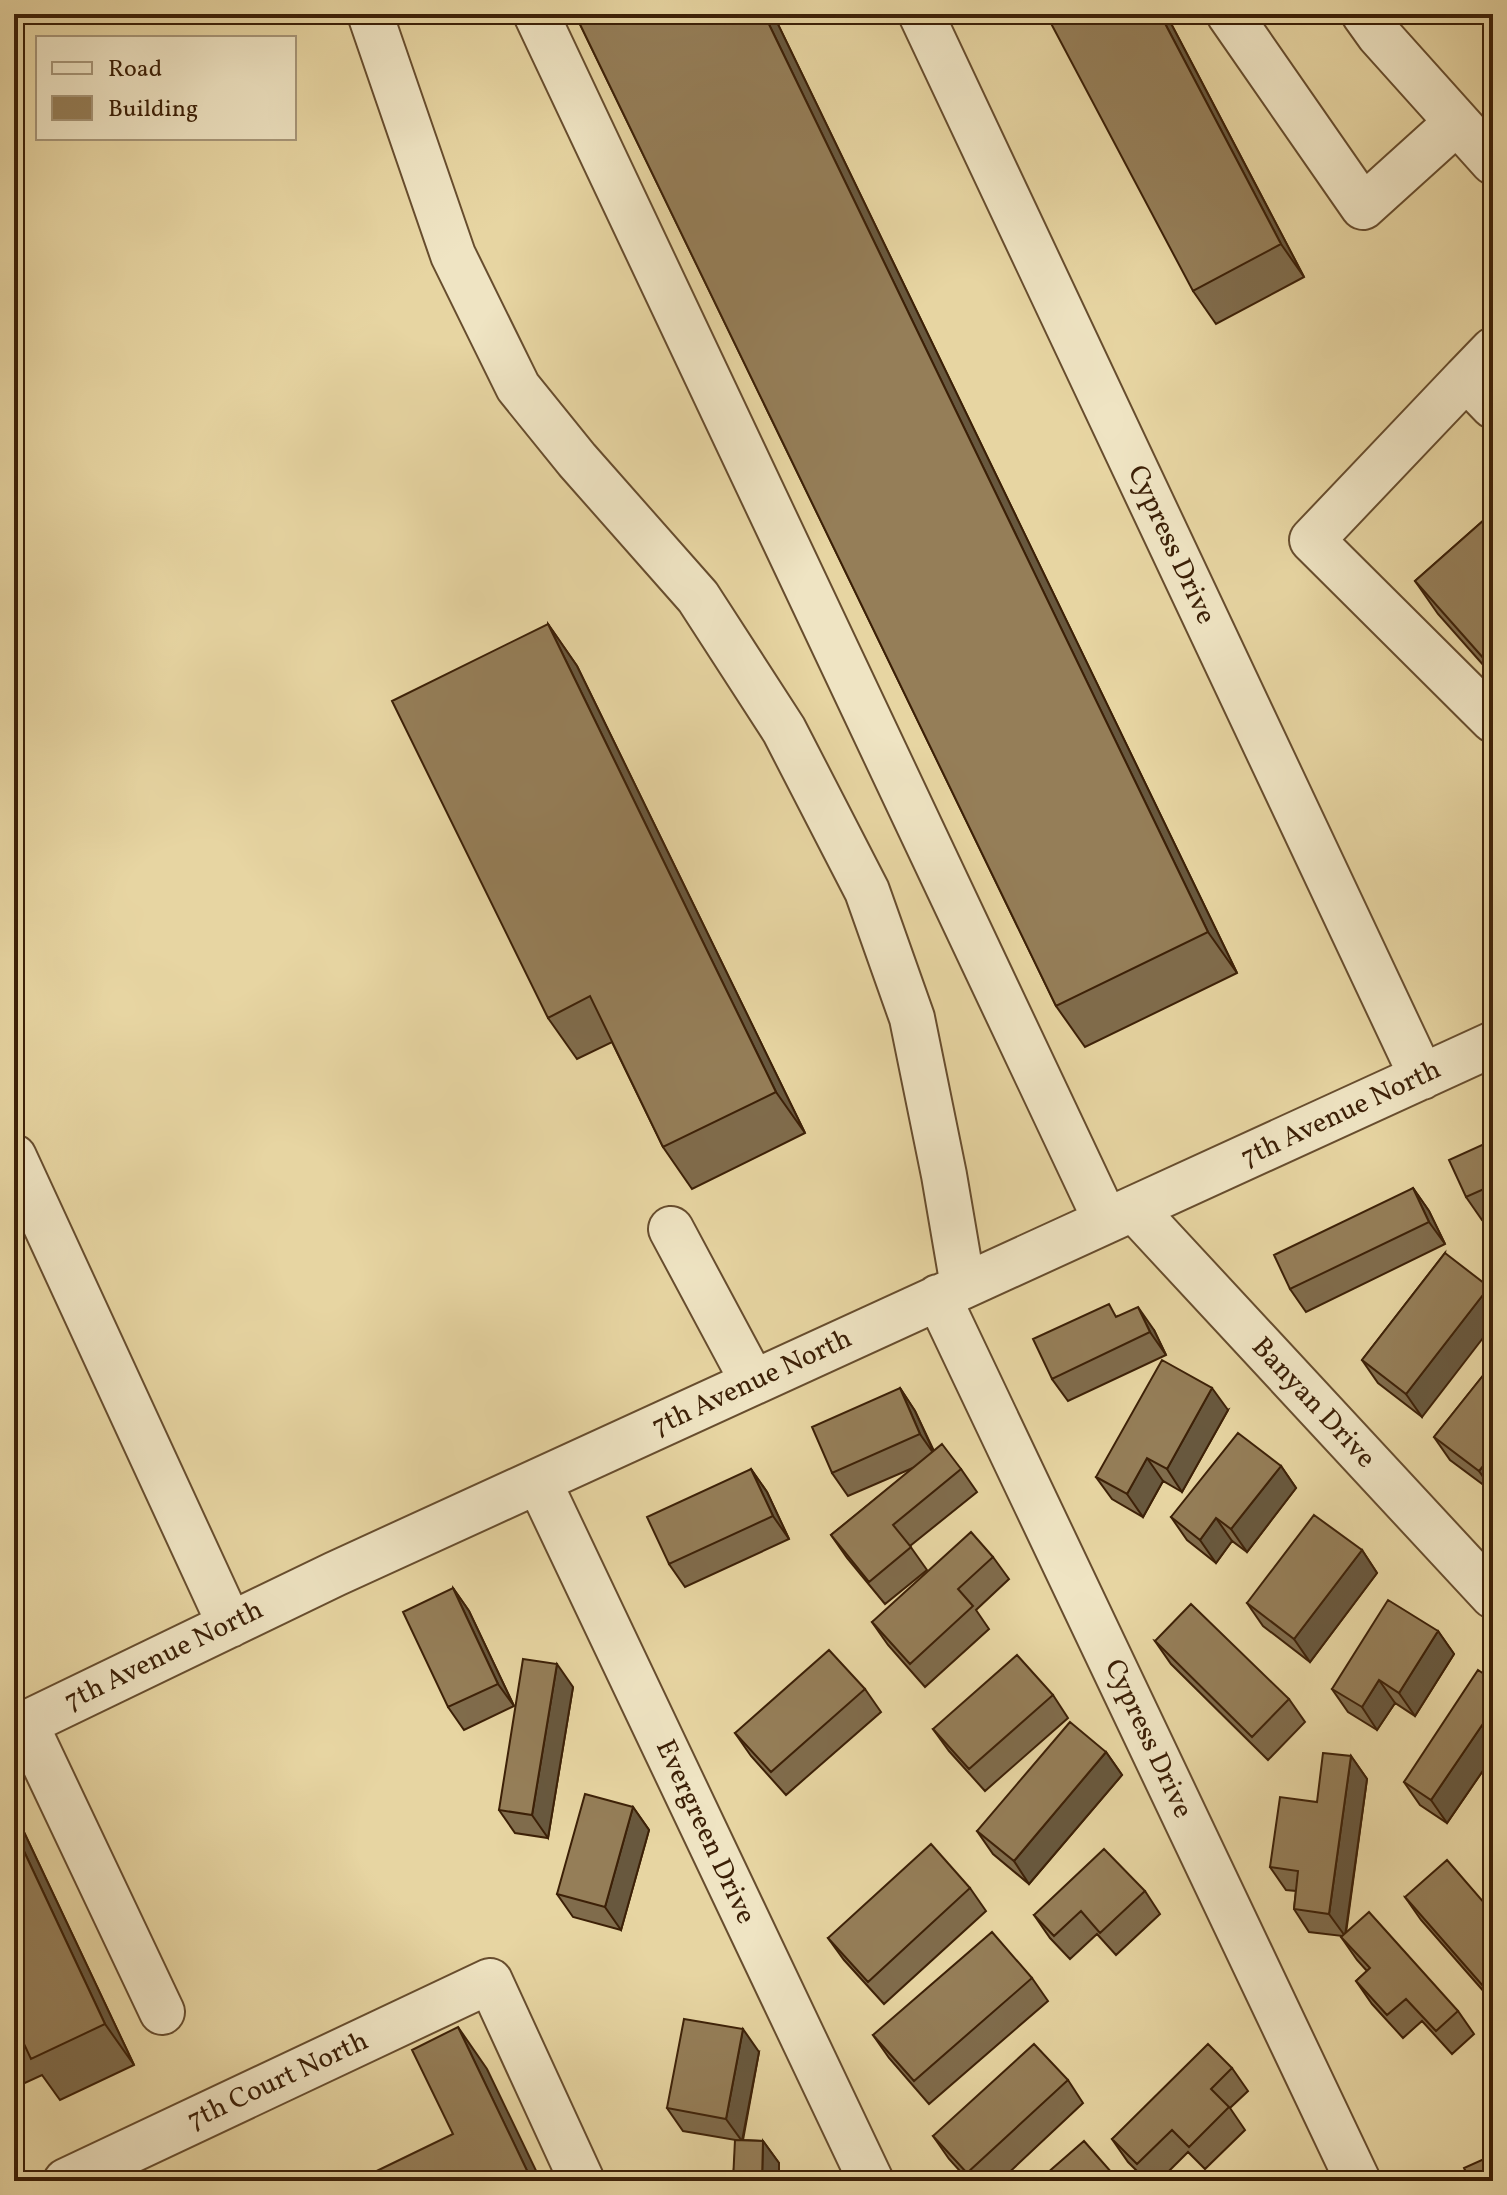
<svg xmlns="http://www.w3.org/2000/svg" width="1507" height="2195" viewBox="0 0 1507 2195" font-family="Vollkorn,serif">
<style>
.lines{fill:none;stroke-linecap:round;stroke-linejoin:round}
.minor-casing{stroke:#674d2e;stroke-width:48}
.minor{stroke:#efe4c3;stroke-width:44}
.wall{fill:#806c4c;stroke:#3c2007;stroke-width:2}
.shaded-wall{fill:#68583e;stroke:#3c2007;stroke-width:2}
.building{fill:#957e58;stroke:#3c2007;stroke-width:2}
.labels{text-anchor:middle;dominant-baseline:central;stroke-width:7;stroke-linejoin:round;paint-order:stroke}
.street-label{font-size:28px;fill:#3c2007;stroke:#efe4c3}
</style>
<rect width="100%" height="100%" fill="#e7d5a2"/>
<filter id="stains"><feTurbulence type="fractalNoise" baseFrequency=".0025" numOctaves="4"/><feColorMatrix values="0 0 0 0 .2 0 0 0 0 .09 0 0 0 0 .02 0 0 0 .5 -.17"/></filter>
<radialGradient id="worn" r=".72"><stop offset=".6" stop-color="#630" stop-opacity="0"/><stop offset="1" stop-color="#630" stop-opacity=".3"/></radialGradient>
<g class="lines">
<g class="minor-casing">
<path id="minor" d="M370 14 453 255 518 387 577 460 698 597 784 730 867 891 912 1018 944 1175 963 1286
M536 14 1106 1221
M921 14 1422 1077
M1229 14 1363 207 1457 122
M1364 14 1379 35 1493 162
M1466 378 1493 350
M1493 406 1466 378 1312 540 1493 720
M14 1157 230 1625
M1134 1209 1493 1596
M671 1229 753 1382
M938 1297 1358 2181
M539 1482 871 2181
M25 1723 162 2012
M14 1729 335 1574 1493 1044
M66 2181 490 1981 582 2181"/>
</g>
<use href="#minor" class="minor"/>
</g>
<path class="wall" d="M575 14H773L1237 973 1085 1047 1056 1006Z
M1166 14 1304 277 1216 324 1193 291Z
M1493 512V676L1438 614 1415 581Z
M548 624 577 666 805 1133 692 1189 663 1147 612 1042 577 1059 548 1018Z
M1493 1140V1215L1482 1220 1466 1197Z
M1413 1188 1429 1211 1445 1244 1306 1312 1290 1289Z
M1445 1253 1422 1417 1378 1383 1362 1360Z
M1118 1316 1154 1330 1166 1355 1068 1401 1052 1379Z
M1493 1363V1492L1450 1460 1434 1437Z
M900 1388 915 1411 934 1451 961 1469 977 1492 910 1546 927 1570 885 1604 847 1558 831 1535 915 1467 848 1496 832 1473Z
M1228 1410 1182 1492 1163 1481 1143 1517 1112 1499 1096 1477Z
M1281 1466 1296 1488 1247 1552 1232 1541 1216 1563 1187 1540 1171 1517Z
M751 1469 767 1492 789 1539 685 1587 669 1564Z
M1362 1550 1377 1573 1310 1662 1263 1626 1247 1603Z
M993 1557 1009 1579 976 1610 989 1629 925 1687 888 1645 872 1622Z
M453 1588 469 1611 514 1706 464 1730 448 1707Z
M1438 1631 1454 1654 1415 1716 1395 1703 1377 1730 1348 1712 1332 1689Z
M1155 1641 1289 1699 1305 1722 1268 1760 1171 1664Z
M1493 1680V1756L1447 1823 1420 1805 1404 1782Z
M573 1687 548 1838 515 1833 499 1810Z
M865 1689 881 1712 786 1795 751 1756 735 1733Z
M1053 1695 1068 1718 985 1791 949 1751 933 1729Z
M1106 1752 1122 1775 1029 1884 993 1854 977 1831Z
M1351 1756 1367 1779 1346 1933 1458 2011 1474 2034 1452 2054 1422 2021 1403 2038 1372 2004 1356 1981 1367 1971 1357 1960 1341 1937 1343 1936 1309 1932 1294 1909 1296 1891 1286 1890 1270 1867Z
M633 1807 649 1830 621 1930 573 1917 557 1894Z
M14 1811 134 2065 60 2100 42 2075 14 2088Z
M970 1888 986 1911 884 2004 844 1960 828 1938Z
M1145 1891 1160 1914 1116 1955 1097 1934 1070 1959 1050 1938 1034 1915Z
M1405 1897 1493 1913V2002L1421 1920Z
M1032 1978 1048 2001 929 2104 889 2058 873 2035Z
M759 2052 743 2140 763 2141 779 2163V2181H733L736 2140 683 2131 667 2108Z
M1232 2068 1248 2091 1230 2108 1245 2130 1205 2169 1188 2152 1159 2181H1147L1128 2162 1112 2139Z
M1068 2080 1083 2103 1000 2181H969L949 2159 933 2136Z"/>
<path class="shaded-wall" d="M764 14H773L1237 973 1208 932Z
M1160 14H1166L1304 277 1281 244Z
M548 624 577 666 805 1133 776 1092Z
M1413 1188 1429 1211 1445 1244 1429 1222Z
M1489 1287 1493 1292V1325L1422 1417 1406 1394Z
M1138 1307 1154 1330 1166 1355 1150 1332Z
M900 1388 915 1411 936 1457 920 1434Z
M1212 1388 1228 1410 1182 1492 1167 1469Z
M1493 1454V1491L1479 1471Z
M1147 1458 1163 1481 1143 1517 1127 1494Z
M1281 1466 1296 1488 1247 1552 1231 1529Z
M751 1469 767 1492 789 1539 773 1516Z
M1216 1518 1232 1541 1216 1563 1200 1540Z
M1362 1550 1377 1573 1310 1662 1294 1639Z
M453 1588 469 1611 514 1706 498 1684Z
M1438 1631 1454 1654 1415 1716 1399 1693Z
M557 1664 573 1687 548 1838 532 1815Z
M1379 1680 1395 1703 1377 1730 1362 1707Z
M1493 1709V1756L1447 1823 1431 1800Z
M1106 1752 1122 1775 1029 1884 1014 1861Z
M1351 1756 1367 1779 1345 1936 1329 1914Z
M633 1807 649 1830 621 1930 605 1907Z
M14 1811 134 2065 105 2024 14 1830Z
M458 2027 487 2069 541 2181H532Z
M743 2029 759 2052 742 2141 726 2119Z
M763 2141 779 2163V2181H762Z"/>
<path class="building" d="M575 14H764L1208 932 1056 1006Z
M1046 14H1160L1281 244 1193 291Z
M1493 512V669L1415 581Z
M548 624 776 1092 663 1147 590 996 548 1018 392 701Z
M1493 1140V1185L1466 1197 1449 1160Z
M1413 1188 1429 1222 1290 1289 1274 1255Z
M1445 1253 1489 1287 1406 1394 1362 1360Z
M1109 1304 1116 1317 1138 1307 1150 1332 1052 1379 1033 1339Z
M1162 1360 1212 1388 1167 1469 1147 1458 1127 1494 1096 1477Z
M1493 1363V1454L1479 1471 1434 1437Z
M900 1388 920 1434 832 1473 812 1427Z
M1238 1433 1281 1466 1231 1529 1216 1518 1200 1540 1171 1517Z
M942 1444 961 1469 893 1525 911 1547 869 1582 831 1535Z
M751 1469 773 1516 669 1564 647 1517Z
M1314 1515 1362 1550 1294 1639 1247 1603Z
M971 1532 993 1557 958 1589 973 1606 910 1664 872 1622Z
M453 1588 498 1684 448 1707 403 1612Z
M1388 1600 1438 1631 1399 1693 1379 1680 1362 1707 1332 1689Z
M1191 1604 1289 1699 1252 1737 1155 1641Z
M829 1650 865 1689 771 1772 735 1733Z
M1017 1655 1053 1695 969 1769 933 1729Z
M523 1659 557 1664 532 1815 499 1810Z
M1478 1670 1493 1680V1709L1431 1800 1404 1782Z
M1070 1722 1106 1752 1014 1861 977 1831Z
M1323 1753 1351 1756 1329 1914 1294 1909 1298 1871 1270 1867 1280 1797 1317 1802Z
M585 1794 633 1807 605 1907 557 1894Z
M14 1830 105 2024 31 2059 18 2031 14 2033Z
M931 1844 970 1888 868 1982 828 1938Z
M1104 1849 1145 1891 1100 1933 1081 1911 1054 1936 1034 1915Z
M1447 1860 1493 1913V1991L1490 1994 1405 1897Z
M1369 1912 1458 2011 1436 2031 1406 1999 1387 2015 1356 1981 1370 1968 1341 1937Z
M992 1932 1032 1978 914 2081 873 2035Z
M684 2019 743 2029 726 2119 667 2108Z
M458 2027 532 2181H356L453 2134 412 2050Z
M1034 2044 1068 2080 967 2173 933 2136Z
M1208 2044 1232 2068 1211 2089 1229 2107 1189 2147 1172 2130 1137 2164 1112 2139Z
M735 2140 763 2141 762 2181H733Z
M1084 2141 1119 2181H1038Z
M1493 2155V2181H1470L1464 2168Z"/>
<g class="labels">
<g class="street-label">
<text transform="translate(1171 545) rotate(65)">Cypress Drive</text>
<text transform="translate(1341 1114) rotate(-25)">7th Avenue North</text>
<text transform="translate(752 1383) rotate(-25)">7th Avenue North</text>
<text transform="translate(1313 1403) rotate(47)">Banyan Drive</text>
<text transform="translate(164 1656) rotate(-26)">7th Avenue North</text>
<text transform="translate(1148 1739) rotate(65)">Cypress Drive</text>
<text transform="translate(705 1832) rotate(65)">Evergreen Drive</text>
<text transform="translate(278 2081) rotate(-25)">7th Court North</text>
</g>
</g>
<rect width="1507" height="2195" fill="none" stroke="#e7d5a2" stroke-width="48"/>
<rect x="16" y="16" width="1475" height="2163" fill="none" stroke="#3c2007" stroke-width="4"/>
<rect x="24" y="24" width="1459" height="2147" fill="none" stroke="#3c2007" stroke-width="2"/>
<rect x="36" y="36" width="260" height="104" fill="#efe4c3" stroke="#a79678" stroke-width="2"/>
<rect x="52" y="62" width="40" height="12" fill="#efe4c3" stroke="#a79678" stroke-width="2"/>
<text x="108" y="76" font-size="24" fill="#3c2007">Road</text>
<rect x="52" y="96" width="40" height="24" fill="#957e58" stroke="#a79678" stroke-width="2"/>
<text x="108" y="116" font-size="24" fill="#3c2007">Building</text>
<rect width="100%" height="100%" filter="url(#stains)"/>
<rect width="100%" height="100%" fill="url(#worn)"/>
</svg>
